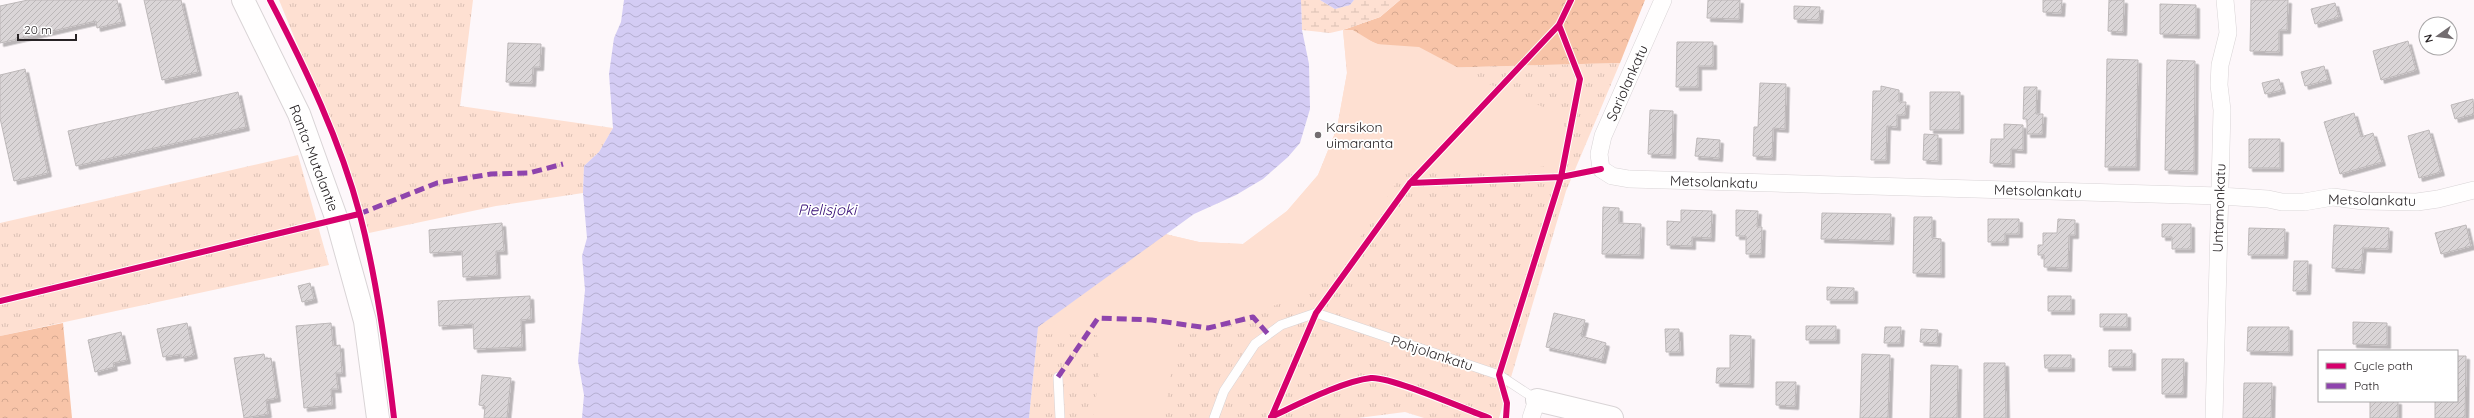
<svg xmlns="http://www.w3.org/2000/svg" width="2474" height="418" viewBox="0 0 2474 418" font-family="Quicksand,sans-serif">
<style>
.grass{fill:url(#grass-tufts)}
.forest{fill:url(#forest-crowns)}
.wetland{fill:url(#wetland-marsh)}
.pitch{fill:#fee0d2}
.water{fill:url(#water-waves)}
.building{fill:url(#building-hatch);stroke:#bdb8b9;filter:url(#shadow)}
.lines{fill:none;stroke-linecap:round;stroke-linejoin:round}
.service-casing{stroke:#d9d4d6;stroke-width:10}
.minor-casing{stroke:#d9d4d6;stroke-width:18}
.tertiary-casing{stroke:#d9d4d6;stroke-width:24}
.service{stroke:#fffefe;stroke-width:9}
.minor{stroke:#fffefe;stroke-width:17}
.tertiary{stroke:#fffefe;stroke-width:22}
.quiet{stroke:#8e44ad;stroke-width:5;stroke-dasharray:10 5;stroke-linecap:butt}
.cycleway-casing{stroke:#fff;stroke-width:8}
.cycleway{stroke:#d6006c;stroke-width:6}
.poi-dot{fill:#736d70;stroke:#fff;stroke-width:1.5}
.labels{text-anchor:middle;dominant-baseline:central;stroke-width:3.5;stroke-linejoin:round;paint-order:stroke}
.street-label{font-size:14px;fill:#282325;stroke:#fff}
.poi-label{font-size:14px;fill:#282325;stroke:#fff;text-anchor:start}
.water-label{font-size:15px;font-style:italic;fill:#320872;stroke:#fff}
</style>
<defs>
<pattern id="grass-tufts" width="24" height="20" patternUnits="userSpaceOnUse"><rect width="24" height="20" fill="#fee0d2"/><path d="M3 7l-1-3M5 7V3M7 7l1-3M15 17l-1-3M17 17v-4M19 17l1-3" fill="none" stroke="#dac0b4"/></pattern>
<pattern id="forest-crowns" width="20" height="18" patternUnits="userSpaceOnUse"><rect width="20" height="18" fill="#f8c4a8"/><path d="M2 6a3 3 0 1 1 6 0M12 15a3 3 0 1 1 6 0" fill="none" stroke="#d5a890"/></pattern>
<pattern id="wetland-marsh" width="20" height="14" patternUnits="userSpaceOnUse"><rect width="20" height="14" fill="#fee0d2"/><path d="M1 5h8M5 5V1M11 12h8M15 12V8" fill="none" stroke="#dac0b4"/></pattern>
<pattern id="water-waves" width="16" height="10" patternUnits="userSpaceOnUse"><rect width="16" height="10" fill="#d4ccf4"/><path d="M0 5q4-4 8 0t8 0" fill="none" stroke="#b6afd1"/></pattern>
<pattern id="building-hatch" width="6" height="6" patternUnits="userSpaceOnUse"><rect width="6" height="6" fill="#dad5d7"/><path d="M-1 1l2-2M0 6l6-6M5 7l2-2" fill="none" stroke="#bbb7b8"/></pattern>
<filter id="shadow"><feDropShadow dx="3.5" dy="3.5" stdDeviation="0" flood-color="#0004"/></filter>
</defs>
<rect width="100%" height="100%" fill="#fdf7fa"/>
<path class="grass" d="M279 0H473L460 106 613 128 599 152 584 166 583 193 496 206 369 233 357 191Z
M1343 30 1437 68 1620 63 1566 191 1499 418H1424L1405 412 1358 418H1029L1038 327 1165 234 1199 242 1243 244 1287 211 1318 175 1337 128 1347 73Z
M298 155 329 265 0 336V223Z"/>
<path class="forest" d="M1400 0H1645L1620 63 1437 68 1343 30 1380 17Z
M63 323 72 418H0V336Z"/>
<path class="wetland" d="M1301 0H1320L1335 9 1350 5 1354 0H1400L1380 17 1343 30 1330 33 1302 30Z"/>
<path class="pitch" d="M1343 30H1353L1376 44 1419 47 1489 84 1557 113 1566 129 1564 151 1546 166 1508 172 1413 171 1402 174 1373 220 1339 266 1293 299 1180 338 1172 362 1165 418H1093L1100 369 1097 335 1037 334 1038 327 1165 234 1199 242 1243 244 1287 211 1318 175 1337 128 1347 73Z"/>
<path class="water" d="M624 0H1301L1302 30 1309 64 1310 109 1300 143 1288 157 1263 179 1236 195 1194 214 1038 327 1029 418H582L584 395 578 361 585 290 582 256 587 238 583 193 584 166 599 152 613 128 609 74 614 38 621 22Z
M1320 0H1354L1350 5 1335 9Z"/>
<path class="building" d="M28 0H117L122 22 97 28 96 21 0 43V6Z
M144 0H181L198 72 162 80Z
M1708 0H1740L1739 19 1707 18Z
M2043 0H2062L2061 13 2043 12Z
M2109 0H2124L2123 32 2108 31Z
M2251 0H2288L2287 30H2279V52L2250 51Z
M2335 3 2339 17 2315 24 2311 9Z
M2160 4 2196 5V35L2160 34Z
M1794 6 1820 7 1819 20 1794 19Z
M2408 41 2416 70 2381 80 2373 51Z
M1677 42H1713V66H1698V87H1676Z
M508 43 541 44 540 67H533L532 83 506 82Z
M2107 59 2138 60 2136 167H2105Z
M2167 60 2195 61 2194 171 2165 170Z
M2324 66 2328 80 2305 86 2301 72Z
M25 69 48 173 14 181 0 118V75Z
M2279 79 2282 90 2265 94 2262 83Z
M1760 83 1786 84 1785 129 1773 128 1772 157 1753 156 1754 127H1758Z
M1881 86 1899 90V102H1906L1905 115H1897V127L1887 126 1886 160H1871L1873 91H1881Z
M2024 87H2037L2036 114H2043L2042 134H2027V119H2023Z
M238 92 246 127 76 166 68 131Z
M1930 92H1960V130H1930Z
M2473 99 2474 114 2455 119 2451 105Z
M1650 110 1673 111 1672 155 1648 154Z
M2354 113 2361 137 2373 133 2382 162 2340 174 2324 122Z
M2004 124 2023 125V150L2011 149V164L1990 163 1991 139H2004Z
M2429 130 2441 172 2419 178 2408 136Z
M1924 134 1938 135V161L1923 160Z
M1697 138 1720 140 1719 158 1695 156Z
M2249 139H2280V168H2249Z
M1603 207 1619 208V223L1641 224 1640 255 1602 254Z
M1681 210 1712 211 1711 238 1692 237V246L1667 245V221L1681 222Z
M1736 210 1758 211 1757 227H1762L1761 254H1746V236H1736Z
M1822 213 1891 214 1890 241 1821 239Z
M1914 217H1932V238L1941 239V274L1913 273Z
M1988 219H2019V234H2005V242H1988Z
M2058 219 2075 220V235H2069L2068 268 2044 267V255H2038V245H2043V233H2057Z
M502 223 504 251H496L497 275 463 277 462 251 430 253 429 230Z
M2162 224H2191V249H2172V237H2162Z
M2334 225 2389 228 2388 249 2363 248 2361 270 2332 268Z
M2466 225 2471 246 2441 254 2435 233Z
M2249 228 2285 229 2284 255H2248Z
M2294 261H2308L2307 291H2293Z
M310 283 314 299 302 302 298 286Z
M1827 287 1854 288V300H1827Z
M530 296 531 319 521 320 522 347 474 349 473 324 439 326 438 301Z
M2048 296H2071V311H2048Z
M1554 313 1585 320 1581 336 1606 343 1602 360 1546 347Z
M2100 314H2127V327H2100Z
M2353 322 2387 323V345L2353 344Z
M187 323 194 355 181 358V354L163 357 157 329Z
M331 323 333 346 340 345 342 373H336L338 389H331L332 405 304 408 296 326Z
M1806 326H1836V340H1806Z
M1885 327H1901L1900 343H1884Z
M2248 327H2289V352L2247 351Z
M1665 329H1679L1680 352H1666Z
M1921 329 1938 330 1937 343 1920 342Z
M121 332 127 360 113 363 114 367 95 372 88 340Z
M1730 335 1751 336 1750 384 1716 383 1717 368H1730Z
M2109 350H2132V367H2109Z
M264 354 265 359 271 358 277 398 266 400 268 414 244 418 234 358Z
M1862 354 1890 355 1888 418H1860Z
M2044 355H2071V368H2045Z
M2457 356H2466L2465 418H2435V401H2457Z
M2162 359H2184L2183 394H2162Z
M1984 363H2005L2006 418H1984Z
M1931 365 1958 366 1957 418H1930Z
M482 375 511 378 507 418H484L485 406 479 405Z
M1776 382H1796L1795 406 1776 405Z
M2244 383H2272L2271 418H2243Z
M2370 401H2398V418H2370Z"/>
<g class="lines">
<g class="service-casing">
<path id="service" d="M1058 377 1060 418
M1214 418 1224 391 1255 344 1281 325 1316 313 1499 375 1537 400"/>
</g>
<g class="minor-casing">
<path id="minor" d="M1663 0 1603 136 1599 154 1601 169 1612 176 1629 179 2220 196 2268 199 2282 202H2304L2333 197 2363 201 2417 202 2438 199 2474 190
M1531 418 1537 400
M2214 418 2222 110 2219 85 2220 65 2228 33 2225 0"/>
</g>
<g class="tertiary-casing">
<path id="tertiary" d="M243 0 299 114 337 220 365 321 378 418
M1537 400 1612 418"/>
</g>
<use href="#service" class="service"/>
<use href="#minor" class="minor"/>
<use href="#tertiary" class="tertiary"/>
<path class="quiet" d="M359 214 437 183 491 174 529 173 563 164
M1058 377 1098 318 1152 320 1208 328 1253 317 1268 334"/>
<g class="cycleway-casing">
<path id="cycleway" d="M270 0C306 69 340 140 360 215 377 281 386 350 394 418
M1410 183 1561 177 1601 169
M0 301 359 214
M1271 417C1297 405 1343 381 1371 378 1389 376 1467 410 1489 418
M1271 418 1316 313 1410 183 1559 25 1571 0
M1506 418 1507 403 1499 375 1561 177 1580 79 1559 25"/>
</g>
<use href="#cycleway" class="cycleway"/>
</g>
<circle class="poi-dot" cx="1318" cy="135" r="4"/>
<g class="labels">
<g class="street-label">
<text transform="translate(1627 83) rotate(-66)">Sariolankatu</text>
<text transform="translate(314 158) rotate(69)">Ranta-Mutalantie</text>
<text transform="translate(1714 182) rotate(2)">Metsolankatu</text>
<text transform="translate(2038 191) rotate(2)">Metsolankatu</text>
<text transform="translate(2372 200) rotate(1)">Metsolankatu</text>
<text transform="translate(2219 208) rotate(-88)">Untamonkatu</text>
<text transform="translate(1432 353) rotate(18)">Pohjolankatu</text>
</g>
<g class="poi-label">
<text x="1326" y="127">Karsikon<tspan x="1326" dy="16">uimaranta</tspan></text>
</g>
<g class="water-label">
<text x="827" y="209">Pielisjoki</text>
</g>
</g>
<rect x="2318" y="350" width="140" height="52" fill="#ffffff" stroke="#a9a7a8"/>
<rect x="2326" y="363" width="20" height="6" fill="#d6006c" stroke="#a9a7a8"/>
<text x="2354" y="370" font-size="12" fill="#282325">Cycle path</text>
<rect x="2326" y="383" width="20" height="6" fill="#8e44ad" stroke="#a9a7a8"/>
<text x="2354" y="390" font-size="12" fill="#282325">Path</text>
<g transform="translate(2438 36) rotate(256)"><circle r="19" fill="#ffffff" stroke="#a9a7a8"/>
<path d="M0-3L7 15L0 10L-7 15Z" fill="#736d70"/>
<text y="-6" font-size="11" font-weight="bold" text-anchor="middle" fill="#282325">N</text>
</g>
<path d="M18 34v6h58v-6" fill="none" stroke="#282325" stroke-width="2"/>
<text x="24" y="34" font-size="12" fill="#282325" stroke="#ffffff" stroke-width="3" paint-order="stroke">20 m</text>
</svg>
